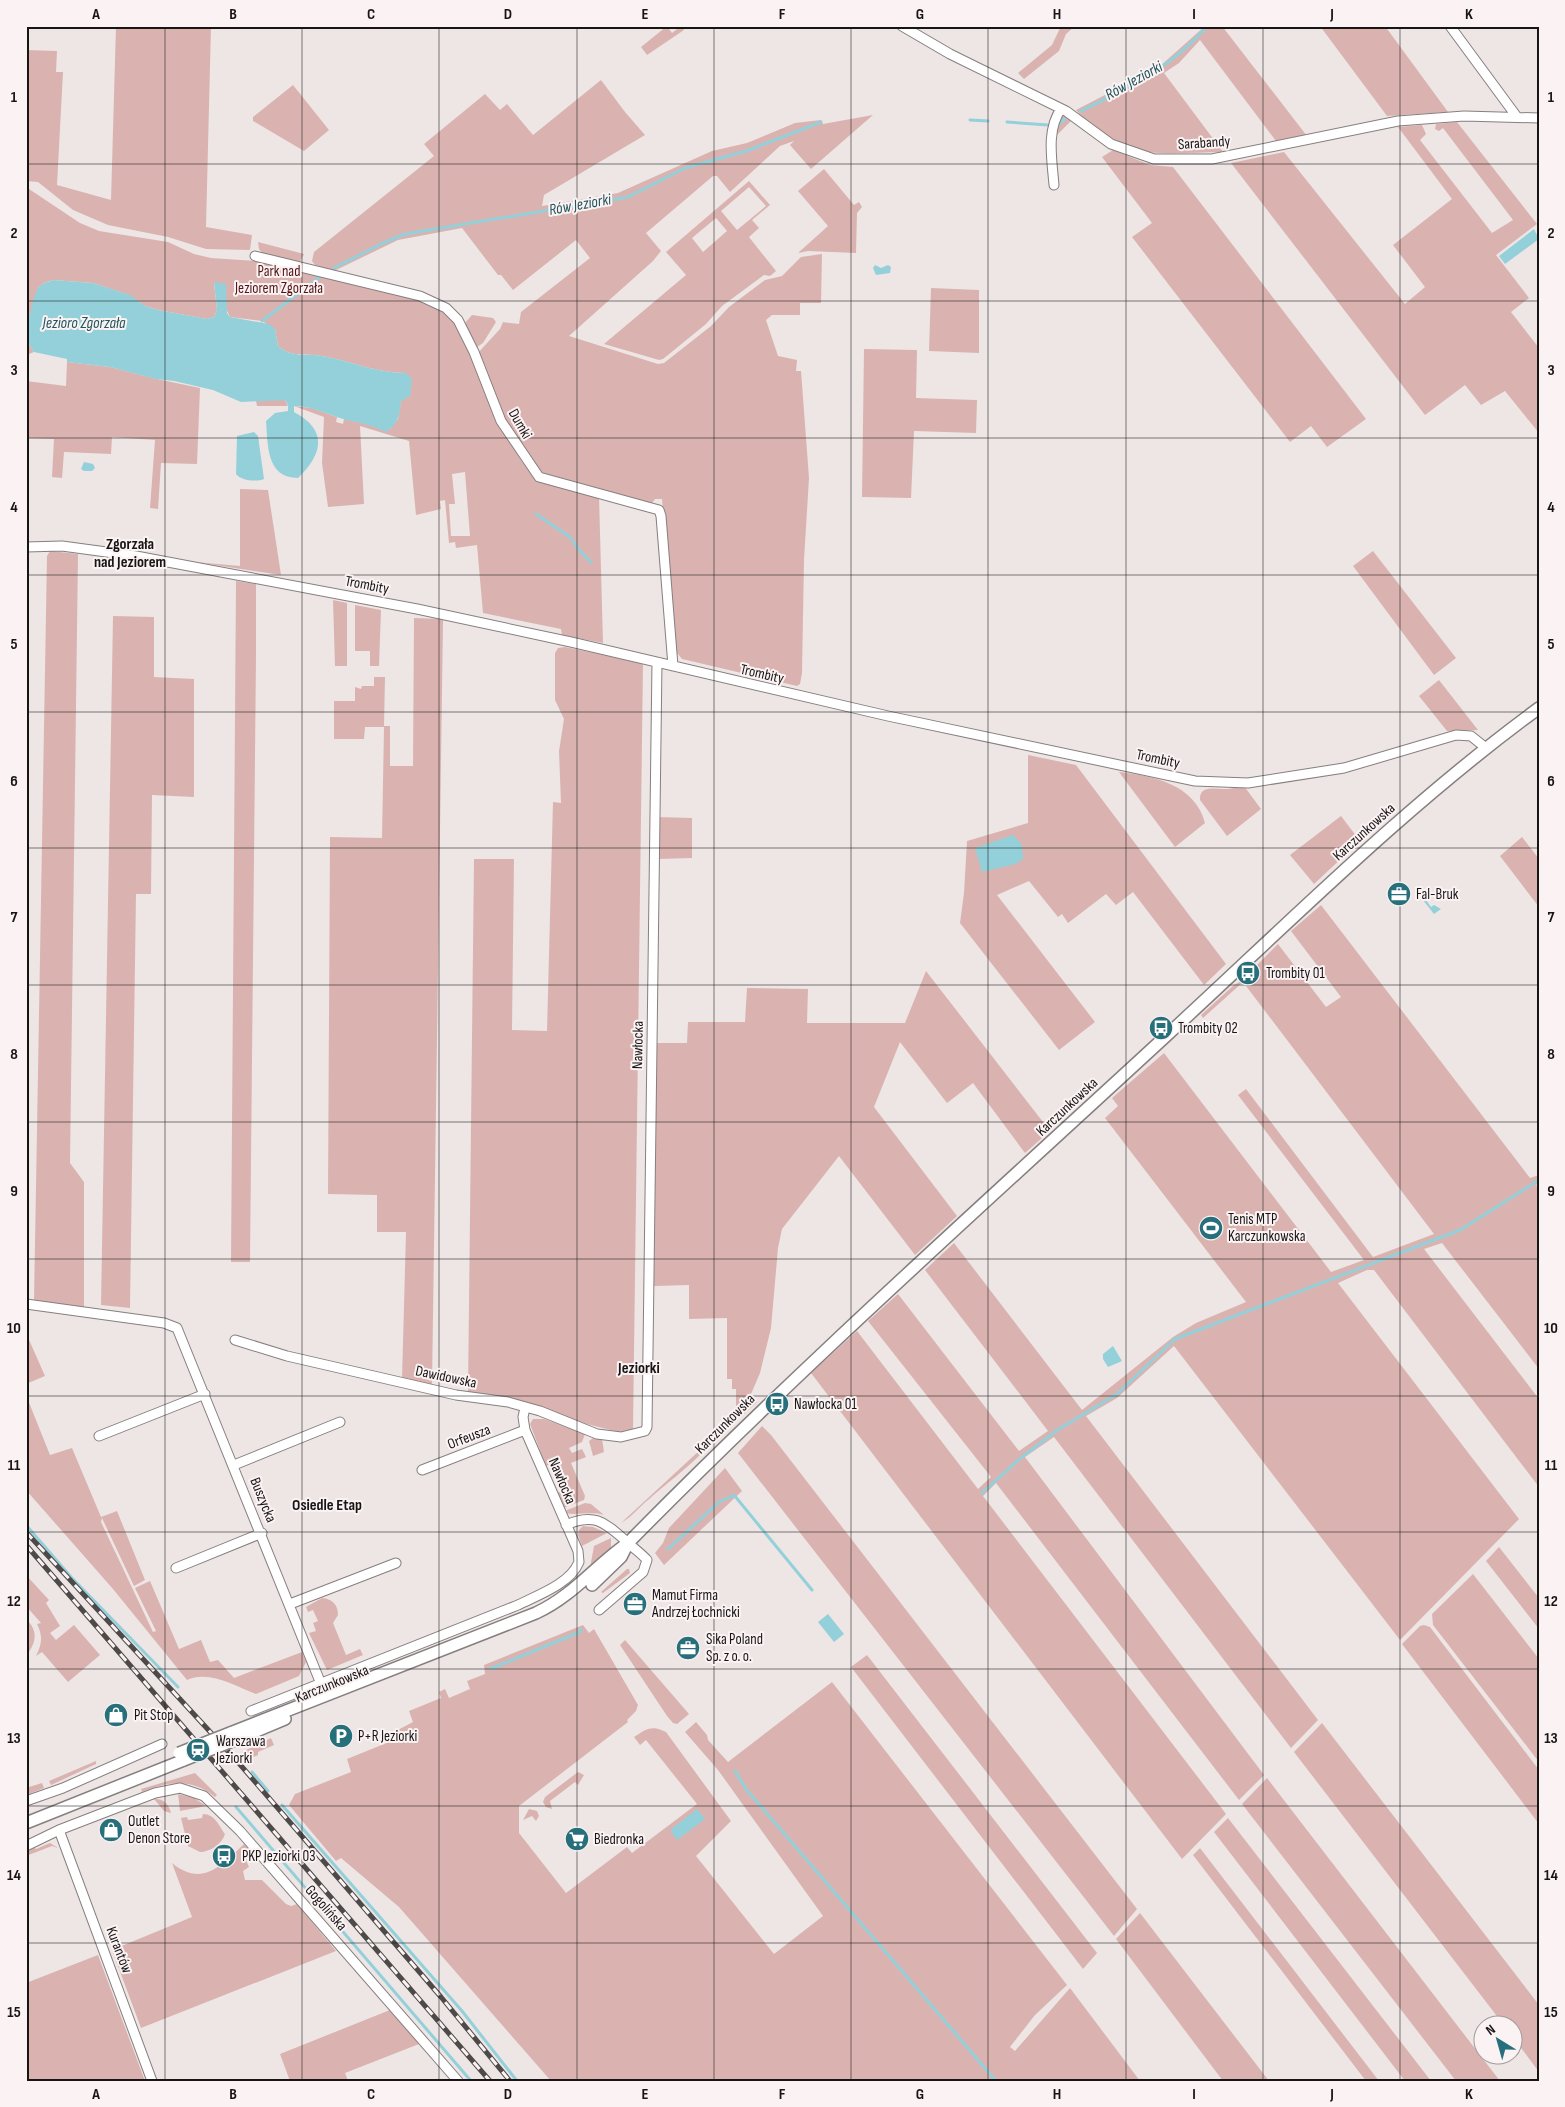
<svg xmlns="http://www.w3.org/2000/svg" width="1565" height="2107" viewBox="0 0 1565 2107" font-family="'Sofia Sans Condensed',sans-serif">
<style>
.green{fill:#dab3b0;fill-rule:evenodd}
.water{fill:#94d0da}
.lines{fill:none;stroke-linecap:round;stroke-linejoin:round}
.stream{stroke:#94d0da;stroke-width:3}
.minor-casing{stroke:#867f7f;stroke-width:11}
.tertiary-casing{stroke:#867f7f;stroke-width:14}
.minor{stroke:#fff;stroke-width:9}
.tertiary{stroke:#fff;stroke-width:11}
.rail-casing{stroke:#4e4a4a;stroke-width:5}
.rail{stroke:#fbf3f3;stroke-width:3;stroke-dasharray:9;stroke-linecap:butt}
.tertiary-bridge-casing{stroke:#867f7f;stroke-width:14;stroke-linecap:butt}
.tertiary-bridge{stroke:#fff;stroke-width:11}
.grid{fill:none;stroke:#181515;stroke-width:1;stroke-opacity:0.55}
.labels{text-anchor:middle;dominant-baseline:central;stroke-width:4;stroke-linejoin:round;paint-order:stroke}
.street-label{font-size:15px;fill:#181515;stroke:#fbf3f3}
.park-label{font-size:15px;fill:#531416;stroke:#fbf3f3}
.poi-label{font-size:15px;fill:#181515;stroke:#fbf3f3;text-anchor:start}
.water-label{font-size:16px;font-style:italic;fill:#22555d;stroke:#fbf3f3}
.neighbourhood-label{font-size:16px;font-weight:bold;fill:#181515;stroke:#fbf3f3}
.neatline{fill:none;stroke:#181515;stroke-width:2}
.grid-label{font-size:16px;text-anchor:middle;font-weight:bold;fill:#181515}
</style>
<rect width="100%" height="100%" fill="#ede6e5"/>
<path class="green" d="M116 26H211L206 227 252 235 250 250 206 249 168 237 108 225 73 210 38 182 26 181V50L57 51 56 72H63L57 185 111 200Z
M667 26 672 33 681 26 684 30 647 55 641 47Z
M1061 26H1075L1066 34 1059 51 1024 79 1018 73 1052 45Z
M1205 26H1222L1307 136 1276 141 1200 40 1179 63 1164 73 1223 152C1199 152 1173 155 1149 152 1125 149 1092 129 1076 110L1159 67Z
M1320 26H1385L1448 112 1387 116Z
M601 80 625 112 645 135 544 195 542 206 618 193 712 151 747 143 795 123 821 120 823 124 873 115 811 169 790 145 794 141 780 146 730 192 717 176H713L646 233 661 251 653 261 569 336 658 364 664 363 711 326 729 307 765 280 782 276 801 257 822 254 821 303H800V315H772L766 320 778 356 797 360 796 371H801L809 478 804 560 802 673 800 684 797 686 682 659 674 649 662 499H655L652 503 540 472 502 418 477 354 500 329 503 322 519 324 521 312 590 258 576 240 513 290 501 275H498L462 228 398 240 334 271 315 265 312 261 314 252 434 156 424 144 485 94 500 110 507 104 533 135Z
M293 85 329 130 304 151 253 121V117Z
M1062 114 1072 120 1056 136V120Z
M1457 122 1537 224 1496 255 1529 298 1511 312 1539 348V433L1505 391 1481 405 1465 385 1425 415 1231 163 1284 152 1405 304 1425 287 1393 245 1452 199 1398 127 1422 125 1426 134 1420 140 1492 233 1513 220 1443 128 1439 131 1435 129 1436 124Z
M1113 150 1150 165 1173 167 1366 419 1327 447 1311 426 1290 442 1132 237 1152 223 1102 157Z
M824 169 854 205 859 202 862 207 857 213 856 253 808 251 798 253 828 226 798 191Z
M749 181 770 205 752 220 759 228 749 237 776 271 770 276 764 275 722 306 706 324 663 359 659 360 604 344 686 275 666 252ZM749 187 766 206 737 230 721 211ZM716 218 727 231 703 252 692 238Z
M26 187 80 223 99 231 168 242 194 254 211 258 257 261 419 298 449 314 459 328C474 361 511 459 536 478 545 485 585 493 599 496L603 643 562 635 561 629 483 613 477 545 456 548 455 542 449 543 445 500 440 501 441 509 416 515 409 441 360 426 364 504 328 507 322 463 324 417 294 406 312 408 337 417 336 422 343 424 344 419 390 429 398 419 401 401 405 398 406 373C376 373 351 361 322 356 306 353 291 358 278 346L275 329 262 321 230 317 214 283 217 310 214 317 207 319 158 310 145 306 129 295 93 283 53 280 44 283 38 288 27 341 34 352 29 354 26 380ZM465 472 470 536H451L449 504H455L452 474Z
M258 242 304 254 300 262 262 253 259 249Z
M931 288 979 290V353L929 351Z
M472 315 493 318 496 322 483 343 477 347 464 324Z
M864 349 917 350 916 398 977 400 976 433 914 431 911 498 862 497Z
M67 362 110 367 157 379 200 388 197 464 161 463 158 509 150 508 155 440 112 437 111 454 64 452 62 478 52 477 54 439 26 438V381L66 386Z
M269 399 285 400 288 406H257L256 401Z
M240 489 268 490 281 575 195 562 240 566Z
M50 551 78 554 70 1163 84 1182V1308L34 1301 47 556Z
M1373 551 1456 658 1434 675 1353 566Z
M236 581 256 584V655L250 1262H231Z
M333 600 347 603V666H335Z
M355 605 381 610 379 666H370V651H355Z
M113 616 154 617V677L194 679V797L152 795 151 894H136L130 1308 101 1305Z
M414 618 443 619V623L432 1385 402 1379 406 1232H377V1195L328 1194 330 837 382 838 384 727H365L364 739H334V701H355V687L361 689 362 686H374V677H385L384 726H390V766H413Z
M565 647 643 663 633 1430 618 1432 468 1393 474 859H514L512 1030 547 1031 553 802 561 803 559 751 564 719 555 700V653L558 648Z
M1439 680 1478 730 1447 731 1419 696Z
M1028 755 1076 765 1226 964 1204 985 1133 892 1116 905 1106 894 1068 923 1062 914 1058 917 1029 881 997 895 1095 1022 1059 1050 960 923 964 893 967 841 1028 823Z
M1119 772C1153 776 1195 784 1205 823L1175 847Z
M1244 786 1261 809 1227 836 1200 800C1199 783 1218 790 1228 789 1234 788 1239 787 1244 786Z
M1341 816 1360 841 1314 884 1290 855Z
M657 817 692 818V858L658 859Z
M1522 837 1539 859V907L1500 856Z
M1321 905 1530 1178 1539 1175V1183L1536 1185 1539 1189V1369L1442 1243 1424 1249 1539 1399V1487L1374 1270H1367L1338 1283 1519 1519 1400 1640 1174 1346 1117 1398 1086 1416 1318 1720 1291 1748 1054 1437 1025 1457 1264 1775 1239 1800 996 1483 983 1496 1226 1814 1182 1859 811 1373 857 1331 978 1489 991 1477 868 1321 898 1294 1019 1451 1048 1431 925 1270 954 1243 1082 1410 1173 1337 1196 1323 1246 1302 1105 1118 1118 1106 1112 1098 1164 1053 1331 1272 1364 1260 1238 1095 1246 1089 1373 1257 1434 1234 1243 982 1203 1018 1201 1015 1234 985 1252 975 1257 965 1278 944 1326 1007 1341 997 1291 931Z
M926 971 1050 1131 1025 1153 973 1083 947 1103 900 1042 874 1107 957 1216 915 1255 839 1156 782 1229 778 1248 771 1328 760 1373 751 1394 757 1402 740 1418 736 1417V1389H732V1379H727V1318L689 1319V1285L654 1286 656 1043H687L688 1022H745L747 988 808 989 807 1023H905Z
M26 1333 45 1376 26 1384Z
M26 1395 50 1455 72 1448 101 1517 117 1511 145 1580 134 1586 102 1518 101 1522 153 1632 156 1631 135 1588 150 1581 179 1649 201 1640 210 1662 218 1660 234 1678 302 1652 306 1662 299 1676 256 1694C235 1686 209 1670 187 1680L113 1589 26 1490Z
M533 1419H544L585 1434 582 1442 569 1448 572 1453 582 1449 586 1457 571 1463 585 1496 584 1500 563 1508 557 1493 566 1489 555 1462 546 1466 530 1424Z
M726 1426 728 1430 707 1449 704 1446Z
M762 1426 771 1435 1137 1909 1114 1936 738 1453Z
M596 1436 602 1439 604 1452 593 1456 589 1441Z
M700 1450 702 1453C685 1470 666 1484 648 1500 638 1508 632 1517 621 1523Z
M725 1468 742 1491 664 1565 655 1553 663 1543 669 1528Z
M585 1503 591 1504 604 1515C589 1511 577 1516 566 1513L567 1510Z
M583 1526 593 1527 607 1533 582 1546 578 1535 579 1530Z
M611 1538V1548L590 1568 594 1546Z
M1499 1547 1539 1598V1629L1486 1561Z
M627 1569H629L630 1573 603 1593 601 1592Z
M1473 1574 1539 1659V1762L1433 1625 1432 1614Z
M26 1575 49 1600 46 1603 60 1626 50 1633 56 1640 74 1625 100 1655 68 1682 42 1652 36 1656C42 1644 43 1636 37 1624L41 1623 26 1606Z
M322 1598C333 1599 338 1605 338 1615L333 1623 346 1655 360 1649 363 1655 327 1670 309 1633 316 1631 313 1623 318 1621 313 1610 308 1612 306 1607Z
M28 1621C39 1633 35 1644 26 1656Z
M583 1625 589 1633 594 1629 638 1705 636 1711 627 1720 628 1722 519 1806V1833L566 1893 627 1847 632 1853 697 1804 646 1740 640 1745 634 1737C647 1728 653 1725 666 1732L731 1821 696 1856 774 1954 823 1916 718 1770 685 1732 696 1722 707 1735 708 1740 728 1762 832 1682 1067 1985 1035 2015 1010 2047 1015 2051 1070 1988 1140 2081H551L399 1907 341 1858 336 1861 289 1805 295 1794 351 1772 347 1759 394 1740 392 1733 413 1722 409 1711 441 1698 439 1692 445 1689 449 1698 470 1689 467 1681 485 1674 484 1665Z
M1424 1625 1430 1627 1539 1770V1824L1402 1644 1420 1626Z
M625 1640 689 1714 677 1724 673 1723 667 1716 620 1645Z
M867 1655 1097 1953 1083 1969 851 1667Z
M1322 1723 1539 2005V2072L1513 2037 1512 2024H1503L1294 1752Z
M271 1738 274 1745 258 1752V1755L249 1759 242 1752Z
M96 1761V1764L51 1785 49 1781Z
M578 1772 584 1775 578 1785 575 1782 550 1801 552 1809 546 1807 543 1802 545 1797Z
M195 1773 217 1795 215 1797C192 1778 168 1781 142 1792L141 1789Z
M1267 1778 1500 2081H1456L1242 1804Z
M42 1783 44 1788 26 1795V1788Z
M178 1794 194 1798 206 1806 180 1811Z
M154 1799C163 1798 169 1804 171 1813L164 1811Z
M529 1809 537 1811 539 1816 536 1821 532 1816 523 1820Z
M203 1814C215 1814 219 1826 225 1834 222 1844 210 1852 200 1852L188 1846 181 1818 187 1817 188 1820 202 1818Z
M1228 1818 1431 2081H1405L1214 1832Z
M50 1843 58 1848 52 1846 26 1856V1851L34 1847 36 1849Z
M244 1844 252 1853 246 1860 249 1867 243 1871 245 1880H262L286 1904 291 1906 297 1904 336 1951 141 2028 112 1950 192 1917 172 1863C202 1888 222 1865 244 1844Z
M1200 1848 1379 2081H1366L1193 1855Z
M1140 1913 1269 2081H1223L1116 1939Z
M98 1955 145 2081H26V1983Z
M390 2010 419 2044 345 2073 348 2081H290L280 2054Z"/>
<path class="water" d="M1534 229 1539 239 1505 264 1499 256Z
M875 265 881 268 888 265 891 267 890 273 876 275 873 268Z
M53 280 93 283 130 295 145 306 158 310 207 319 214 317 217 310 214 282 226 284 227 313 230 317 269 324 275 329 278 346C291 358 306 353 322 356 351 361 376 373 406 373L412 379 410 396 401 401C400 414 398 426 385 432 371 424 358 423 343 419 327 414 311 406 294 406V412C328 430 323 454 298 478 266 478 268 445 266 421L275 413 288 411V405L285 400 241 402 213 390 174 381 156 379 110 367 67 362V359L34 352 27 341C28 329 31 297 39 287 42 283 48 282 53 280Z
M254 432 258 436 264 479C257 482 241 481 236 474L237 436Z
M84 462 93 464 95 468 92 471H84L81 469Z
M1013 835 1022 845 1023 859 1016 864 982 872 975 848Z
M1421 893 1431 907 1434 905 1441 909 1434 914 1419 895Z
M1113 1346 1122 1361 1108 1367 1103 1359V1354Z
M828 1614 844 1634 834 1642 818 1622Z
M697 1809 705 1819 677 1840 670 1830Z"/>
<g class="lines">
<path class="stream" d="M1081 111C1127 88 1173 67 1207 26
M970 120 988 121
M1007 122 1048 125
M1057 125 1065 119
M334 268 383 243 405 234 628 197 685 168 746 151 821 122
M26 317H31
M262 321 321 276
M536 514 570 537 580 551 591 562
M982 1493 1022 1457 1056 1431 1117 1394 1175 1339 1460 1230 1539 1180
M26 1525 71 1577 178 1687
M668 1549 719 1502 734 1495 812 1590
M490 1669 580 1632 581 1629
M735 1771 746 1789 996 2081
M252 1772 268 1791
M282 1805 462 2011 517 2081
M236 1807 471 2081"/>
<g class="minor-casing">
<path id="minor" d="M902 26 950 54 1066 111 1111 144 1154 159H1212L1398 121 1464 116 1539 118
M1450 26 1517 117
M1054 185C1052 160 1046 130 1061 109
M255 256 420 296 446 308 458 320 474 352 501 421 539 477 659 510 661 516 673 666
M26 547 62 546 136 556 417 609 571 642 888 716 1195 781 1248 783 1344 768 1456 735 1471 736 1486 748
M26 1304 164 1323 177 1328 321 1684
M235 1340 287 1356 456 1395 508 1402 540 1411 597 1434 621 1437 645 1431 647 1427 657 662
M99 1436 205 1394
M234 1465 340 1422
M422 1470 525 1430
M566 1525C595 1512 605 1523 626 1541 633 1548 641 1553 647 1560L643 1572 599 1610
M176 1568 262 1533
M290 1604 396 1563
M251 1711 518 1605C538 1595 570 1584 579 1562L578 1551 525 1430 523 1417 525 1408
M26 1801 63 1788 162 1744
M59 1830 152 2081
M26 1846 59 1830 155 1793 180 1788 204 1796 240 1831 458 2081"/>
</g>
<g class="tertiary-casing">
<path id="tertiary" d="M592 1585 621 1557 626 1547
M230 1733 536 1613C573 1596 596 1565 628 1543 801 1367 985 1203 1166 1036 1288 924 1405 806 1539 708
M235 1740 285 1719
M26 1823 184 1760"/>
</g>
<use href="#minor" class="minor"/>
<use href="#tertiary" class="tertiary"/>
<g class="rail-casing">
<path id="rail" d="M26 1532 237 1761 441 1997 510 2081
M26 1545 490 2081"/>
</g>
<use href="#rail" class="rail"/>
<g class="tertiary-bridge-casing">
<path id="tertiary-bridge" d="M179 1753 230 1733
M184 1760 235 1740"/>
</g>
<use href="#tertiary-bridge" class="tertiary-bridge"/>
</g>
<path class="grid" d="M165 26V2081M302 26V2081M439 26V2081M577 26V2081M714 26V2081M851 26V2081M988 26V2081M1126 26V2081M1263 26V2081M1400 26V2081M26 164H1539M26 301H1539M26 438H1539M26 575H1539M26 712H1539M26 848H1539M26 985H1539M26 1122H1539M26 1259H1539M26 1396H1539M26 1532H1539M26 1669H1539M26 1806H1539M26 1943H1539"/>
<defs>
<g id="office-disc" transform="scale(1.25)"><circle r="9.5" fill="#276f7a" stroke="#fbf3f3"/><path d="M-6-3h4V-5.5h4V-3h4V5H-6ZM-1-4.5V-3h2v-1.5ZM-6 0V1H6V0Z" fill="#fff"/></g>
<g id="bus-disc" transform="scale(1.25)"><circle r="9.5" fill="#276f7a" stroke="#fbf3f3"/><path d="M-5-6H5V4H4V6H2V4H-2V6H-4V4H-5ZM-3.5-4V0h7V-4ZM-3.5 1.2v1.5H-2V1.2ZM2 1.2v1.5H3.5V1.2Z" fill="#fff"/></g>
<g id="stadium-disc" transform="scale(1.25)"><circle r="9.5" fill="#276f7a" stroke="#fbf3f3"/><path d="M0-5a6.5 5 0 1 0 0 10a6.5 5 0 1 0 0-10ZM-3.5-1.8h7v3.6h-7Z" fill="#fff"/></g>
<g id="shop-disc" transform="scale(1.25)"><circle r="9.5" fill="#276f7a" stroke="#fbf3f3"/><path d="M-5-2.5h2.3a2.7 3.5 0 0 1 5.4 0H5L5.5 6h-11ZM-1.5-2.5h3a1.5 2.3 0 0 0-3 0Z" fill="#fff"/></g>
<g id="parking-disc" transform="scale(1.25)"><circle r="9.5" fill="#276f7a" stroke="#fbf3f3"/><path d="M-3.5-5.5H1a3.5 3.5 0 0 1 0 7H-1V5.5H-3.5ZM-1-3.4V-.6H.8a1.4 1.4 0 0 0 0-2.8Z" fill="#fff"/></g>
<g id="station-disc" transform="scale(1.25)"><circle r="9.5" fill="#276f7a" stroke="#fbf3f3"/><path d="M-3-6H3Q5-6 5-4V2Q5 4 3 4L4.5 6H3L1.5 4h-3L-3 6H-4.5L-3 4Q-5 4-5 2V-4Q-5-6-3-6ZM-3.5-4v3h7v-3ZM-3.5 1v1.5H-2V1ZM2 1v1.5H3.5V1Z" fill="#fff"/></g>
<g id="supermarket-disc" transform="scale(1.25)"><circle r="9.5" fill="#276f7a" stroke="#fbf3f3"/><path d="M-6-5.5h2.5l.6 2H6L4.5 2H-2.5L-4.4-4H-6ZM-1.5 3.2a1.3 1.3 0 1 0 .1 0ZM3 3.2a1.3 1.3 0 1 0 .1 0Z" fill="#fff"/></g>
</defs>
<g fill-rule="evenodd">
<use href="#office-disc" x="1399" y="894"/>
<use href="#bus-disc" x="1248" y="973"/>
<use href="#bus-disc" x="1161" y="1028"/>
<use href="#stadium-disc" x="1211" y="1228"/>
<use href="#bus-disc" x="777" y="1404"/>
<use href="#office-disc" x="635" y="1604"/>
<use href="#office-disc" x="688" y="1648"/>
<use href="#shop-disc" x="116" y="1715"/>
<use href="#parking-disc" x="341" y="1736"/>
<use href="#station-disc" x="198" y="1750"/>
<use href="#shop-disc" x="111" y="1830"/>
<use href="#supermarket-disc" x="577" y="1839"/>
<use href="#bus-disc" x="224" y="1856"/>
</g>
<g class="labels">
<g class="street-label">
<text transform="translate(1204 143) rotate(-4)">Sarabandy</text>
<text transform="translate(520 424) rotate(60)">Dumki</text>
<text transform="translate(367 585) rotate(11)">Trombity</text>
<text transform="translate(762 674) rotate(13)">Trombity</text>
<text transform="translate(1158 759) rotate(12)">Trombity</text>
<text transform="translate(1364 832) rotate(-42)">Karczunkowska</text>
<text transform="translate(638 1045) rotate(-89)">Nawłocka</text>
<text transform="translate(1067 1107) rotate(-43)">Karczunkowska</text>
<text transform="translate(446 1377) rotate(12)">Dawidowska</text>
<text transform="translate(725 1424) rotate(-45)">Karczunkowska</text>
<text transform="translate(469 1437) rotate(-21)">Orfeusza</text>
<text transform="translate(562 1481) rotate(67)">Nawłocka</text>
<text transform="translate(263 1500) rotate(68)">Buszycka</text>
<text transform="translate(332 1684) rotate(-22)">Karczunkowska</text>
<text transform="translate(326 1908) rotate(49)">Gogolińska</text>
<text transform="translate(119 1950) rotate(69)">Kurantów</text>
</g>
<g class="park-label">
<text x="279" y="271">Park nad<tspan x="279" dy="17">Jeziorem Zgorzała</tspan></text>
</g>
<g class="poi-label">
<text x="1416" y="894">Fal-Bruk</text>
<text x="1266" y="973">Trombity 01</text>
<text x="1178" y="1028">Trombity 02</text>
<text x="1228" y="1219">Tenis MTP<tspan x="1228" dy="17">Karczunkowska</tspan></text>
<text x="794" y="1404">Nawłocka 01</text>
<text x="652" y="1595">Mamut Firma<tspan x="652" dy="17">Andrzej Łochnicki</tspan></text>
<text x="706" y="1639">Sika Poland<tspan x="706" dy="17">Sp. z o. o.</tspan></text>
<text x="134" y="1715">Pit Stop</text>
<text x="358" y="1736">P+R Jeziorki</text>
<text x="216" y="1741">Warszawa<tspan x="216" dy="17">Jeziorki</tspan></text>
<text x="128" y="1821">Outlet<tspan x="128" dy="17">Denon Store</tspan></text>
<text x="594" y="1839">Biedronka</text>
<text x="242" y="1856">PKP Jeziorki 03</text>
</g>
<g class="water-label">
<text transform="translate(1134 81) rotate(-29)">Rów Jeziorki</text>
<text transform="translate(580 205) rotate(-10)">Rów Jeziorki</text>
<text x="84" y="323">Jezioro Zgorzała</text>
</g>
<g class="neighbourhood-label">
<text x="130" y="544">Zgorzała<tspan x="130" dy="18">nad Jeziorem</tspan></text>
<text x="639" y="1368">Jeziorki</text>
<text x="327" y="1505">Osiedle Etap</text>
</g>
</g>
<rect width="1565" height="2107" fill="none" stroke="#fbf3f3" stroke-width="55"/>
<g transform="translate(1498 2040) rotate(323)"><circle r="24" fill="#fbf3f3" stroke="#a09a9a"/>
<path d="M0-4L9 19L0 12L-9 19Z" fill="#276f7a"/>
<text y="-8" font-size="14" font-weight="bold" text-anchor="middle" fill="#181515">N</text>
</g>
<rect x="28" y="28" width="1510" height="2052" class="neatline"/>
<g class="grid-label">
<text x="96" y="19">A</text>
<text x="233" y="19">B</text>
<text x="371" y="19">C</text>
<text x="508" y="19">D</text>
<text x="645" y="19">E</text>
<text x="782" y="19">F</text>
<text x="920" y="19">G</text>
<text x="1057" y="19">H</text>
<text x="1194" y="19">I</text>
<text x="1332" y="19">J</text>
<text x="1469" y="19">K</text>
<text x="14" y="102">1</text>
<text x="1551" y="102">1</text>
<text x="14" y="238">2</text>
<text x="1551" y="238">2</text>
<text x="14" y="375">3</text>
<text x="1551" y="375">3</text>
<text x="14" y="512">4</text>
<text x="1551" y="512">4</text>
<text x="14" y="649">5</text>
<text x="1551" y="649">5</text>
<text x="14" y="786">6</text>
<text x="1551" y="786">6</text>
<text x="14" y="922">7</text>
<text x="1551" y="922">7</text>
<text x="14" y="1059">8</text>
<text x="1551" y="1059">8</text>
<text x="14" y="1196">9</text>
<text x="1551" y="1196">9</text>
<text x="14" y="1333">10</text>
<text x="1551" y="1333">10</text>
<text x="14" y="1470">11</text>
<text x="1551" y="1470">11</text>
<text x="14" y="1606">12</text>
<text x="1551" y="1606">12</text>
<text x="14" y="1743">13</text>
<text x="1551" y="1743">13</text>
<text x="14" y="1880">14</text>
<text x="1551" y="1880">14</text>
<text x="14" y="2017">15</text>
<text x="1551" y="2017">15</text>
<text x="96" y="2099">A</text>
<text x="233" y="2099">B</text>
<text x="371" y="2099">C</text>
<text x="508" y="2099">D</text>
<text x="645" y="2099">E</text>
<text x="782" y="2099">F</text>
<text x="920" y="2099">G</text>
<text x="1057" y="2099">H</text>
<text x="1194" y="2099">I</text>
<text x="1332" y="2099">J</text>
<text x="1469" y="2099">K</text>
</g>
</svg>
